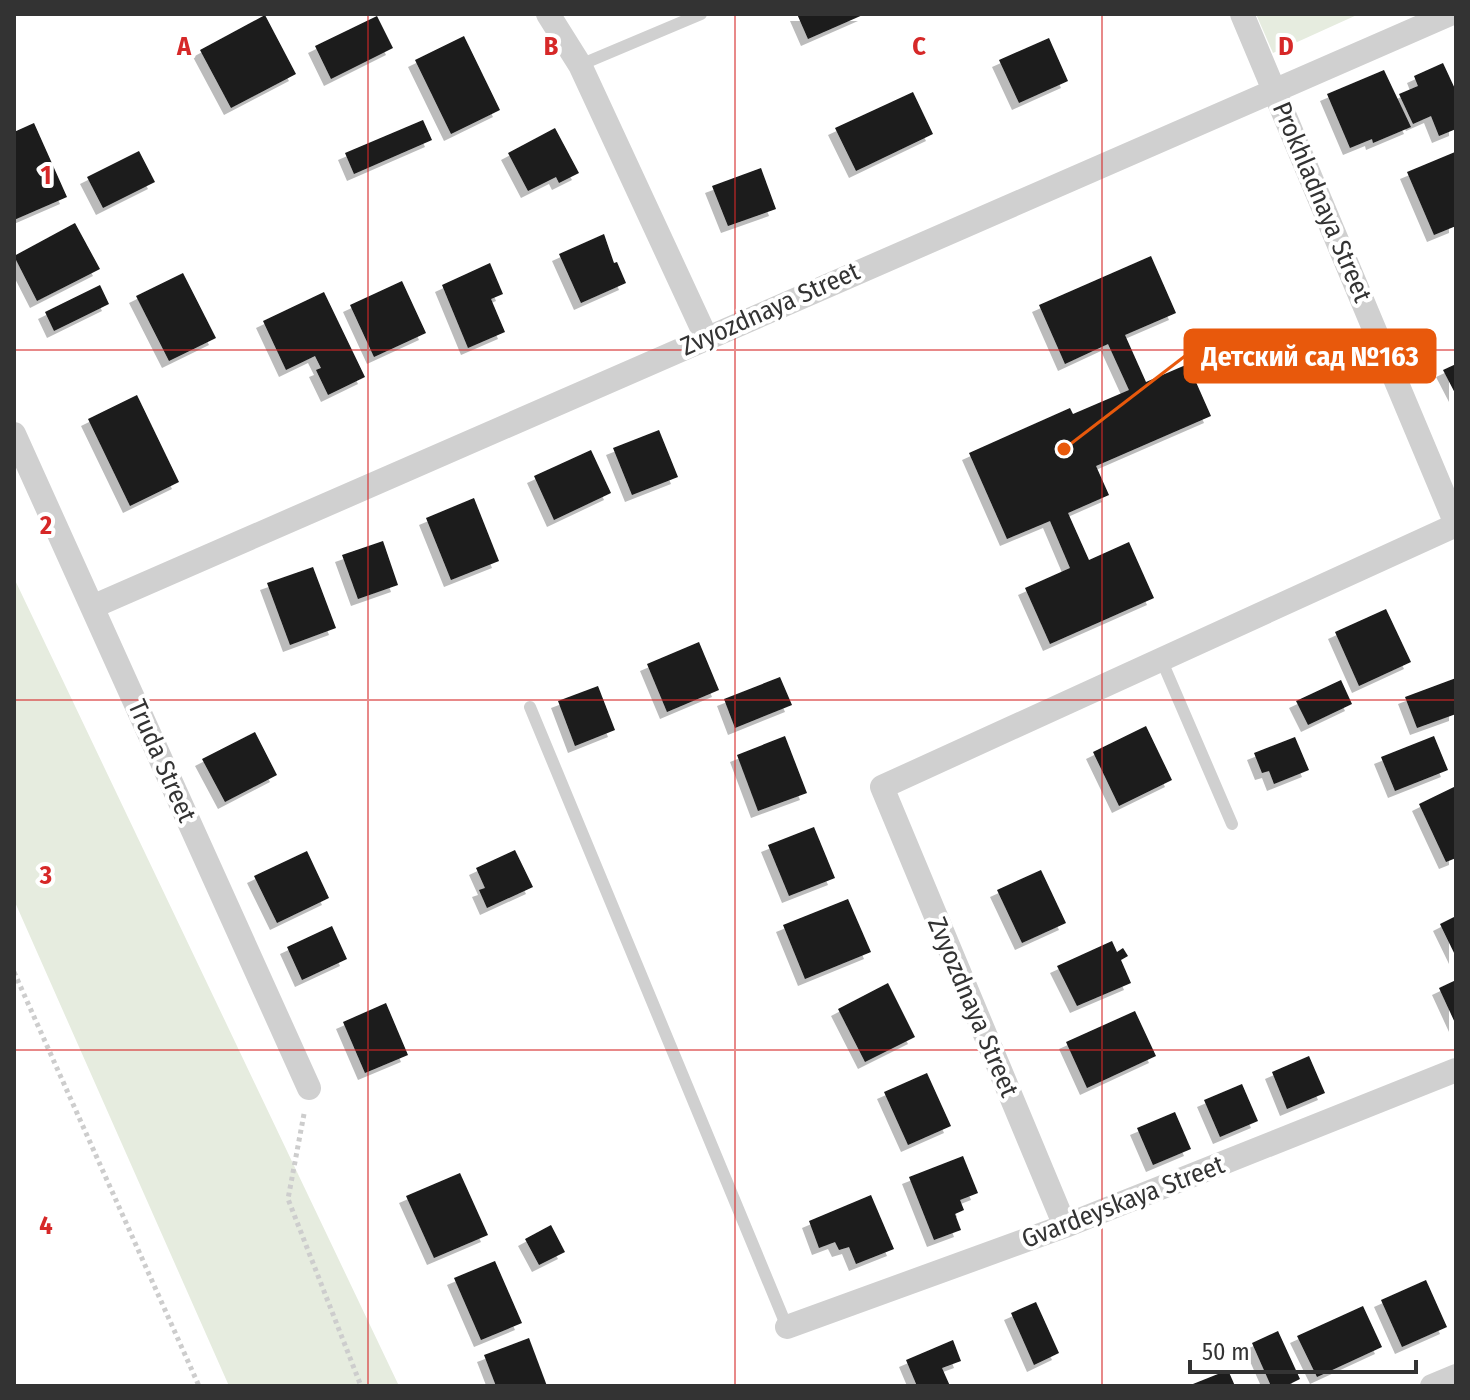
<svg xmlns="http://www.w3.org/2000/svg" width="1470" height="1400" viewBox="0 0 1470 1400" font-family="'Fira Sans Condensed',sans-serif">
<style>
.green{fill:#e6ecdf}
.building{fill:#1a1a1a;filter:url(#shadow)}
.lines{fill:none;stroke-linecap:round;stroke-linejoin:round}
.path{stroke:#cdcdcd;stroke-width:5;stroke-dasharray:4 4;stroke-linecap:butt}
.service{stroke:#d0d0d0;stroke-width:12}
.minor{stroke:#d0d0d0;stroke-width:24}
.grid{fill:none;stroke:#d62828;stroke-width:2;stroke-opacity:0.55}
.labels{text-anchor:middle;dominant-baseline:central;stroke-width:8;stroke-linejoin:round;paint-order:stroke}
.street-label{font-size:26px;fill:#333;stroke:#fff}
.grid-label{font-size:26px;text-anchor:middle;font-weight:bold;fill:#d62828;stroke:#fff;stroke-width:8;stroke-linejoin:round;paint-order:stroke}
.leader{fill:none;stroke:#e8590c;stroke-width:3}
.callout-dot{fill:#e8590c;stroke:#fff;stroke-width:3}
.callout{fill:#e8590c;stroke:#e8590c;stroke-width:3}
.callout-label{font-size:28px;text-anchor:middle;font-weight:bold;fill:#fff}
</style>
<defs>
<filter id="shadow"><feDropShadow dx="-7" dy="7" stdDeviation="0" flood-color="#0004"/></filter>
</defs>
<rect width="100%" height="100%" fill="#fff"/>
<path class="green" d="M1256 14H1359L1273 53Z
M14 578 399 1386H229L14 900Z"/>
<path class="building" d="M797 14H865L808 39Z
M265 15 296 74 231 108 200 50Z
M377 16 393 48 331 79 315 46Z
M464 36 500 110 451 134 415 60Z
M1049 38 1068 81 1019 103 999 60Z
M1443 63 1456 91V129L1439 136 1431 116 1413 124 1399 94 1418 86 1414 76Z
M1384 70 1411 127 1373 143 1372 139 1350 148 1327 94Z
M913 92 933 134 856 171 835 128Z
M423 120 432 140 354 174 345 153Z
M34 123 67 197 14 220V132Z
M555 128 579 173 559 183 556 177 528 191 508 153Z
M139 151 155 182 103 208 87 177Z
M1455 152 1456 226 1434 235 1407 172Z
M761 168 776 209 728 226 712 186Z
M75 223 100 269 37 301 14 256Z
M604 234 614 263 617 262 626 283 581 303 559 254Z
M1151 256 1176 313 1125 335 1146 382 1188 364 1211 416 1096 466 1109 495 1068 513 1089 560 1129 542 1154 598 1050 644 1025 588 1070 568 1050 521 1007 539 969 453 1070 408 1073 414 1129 390 1108 344 1065 364 1039 305Z
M490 263 503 294 491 299 505 332 468 348 442 285Z
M183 273 216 338 169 361 136 296Z
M402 281 426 333 374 357 350 305Z
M100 285 109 304 54 331 45 312Z
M324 292 365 377 328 395 316 370 321 368 315 356 286 370 263 321Z
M1456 364V395L1443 370Z
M137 395 179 482 130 506 88 419Z
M659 430 678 477 632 495 613 448Z
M591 450 611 493 554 520 534 476Z
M474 498 499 561 451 580 426 518Z
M383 541 398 585 358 599 342 555Z
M313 567 336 628 290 645 267 583Z
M1386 609 1411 662 1359 686 1335 632Z
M699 642 719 690 667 712 647 664Z
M780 677 792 705 735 728 724 699Z
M1456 678V714L1417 728 1405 697Z
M1341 680 1352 704 1308 725 1296 701Z
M598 686 615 730 575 746 558 701Z
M1146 726 1172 780 1119 806 1093 752Z
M255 732 277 775 225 802 202 759Z
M785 736 807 793 758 811 737 755Z
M1434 736 1448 770 1395 791 1381 757Z
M1295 737 1309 770 1274 784 1269 771 1262 773 1254 753Z
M1456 786V858L1446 862 1419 804Z
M814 827 835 878 789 896 768 845Z
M515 850 533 887 487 908 479 890 485 888 476 868Z
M307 851 329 898 277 923 254 876Z
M1041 870 1066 923 1022 943 997 890Z
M848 899 871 952 805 979 783 925Z
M1456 916V957L1440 924Z
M332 926 347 959 302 980 287 947Z
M1112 941 1117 952 1123 948 1128 956 1121 960 1131 983 1077 1006 1057 966Z
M1456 980V1025L1439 988Z
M888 983 915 1037 865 1062 838 1009Z
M386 1003 408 1055 365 1073 343 1022Z
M1135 1011 1156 1056 1087 1088 1066 1042Z
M1309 1056 1325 1093 1287 1109 1272 1072Z
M927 1073 951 1126 908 1145 884 1092Z
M1242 1084 1258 1121 1220 1137 1204 1100Z
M1175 1112 1191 1149 1153 1165 1137 1128Z
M963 1156 978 1193 960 1200 964 1210 955 1214 961 1230 934 1240 909 1177Z
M460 1173 488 1235 434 1258 406 1196Z
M871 1195 894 1249 856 1264 849 1247 839 1250 835 1242 819 1248 809 1221Z
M551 1225 565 1252 539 1265 525 1239Z
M495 1261 522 1323 481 1340 454 1278Z
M1426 1280 1447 1327 1402 1347 1381 1300Z
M1036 1302 1059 1353 1034 1365 1011 1313Z
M1363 1306 1382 1347 1317 1377 1297 1336Z
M1278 1331 1300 1379 1286 1386H1271L1252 1343Z
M529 1338 547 1386H496L484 1355Z
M953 1340 961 1361 942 1368 950 1386H917L906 1360Z
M1228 1370 1235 1386H1188Z"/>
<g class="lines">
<path class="path" d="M14 972 199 1386
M304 1114 288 1199 361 1386"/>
<path class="service" d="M580 65 701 14
M1161 659 1232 824
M530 707 787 1327"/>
<path class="minor" d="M548 14 580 65 706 337
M1242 14 1456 524
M14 434 309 1088
M92 607 1450 14
M1065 1226 882 787 1456 525
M787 1327 1065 1226 1456 1070
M1432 1386 1456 1376"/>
</g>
<path class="grid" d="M368 14V1386M735 14V1386M1102 14V1386M14 350H1456M14 700H1456M14 1050H1456"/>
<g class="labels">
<g class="street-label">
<text transform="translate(1322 202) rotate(67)">Prokhladnaya Street</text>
<text transform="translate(770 309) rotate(-24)">Zvyozdnaya Street</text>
<text transform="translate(162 761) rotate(66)">Truda Street</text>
<text transform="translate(973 1007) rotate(67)">Zvyozdnaya Street</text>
<text transform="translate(1123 1202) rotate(-21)">Gvardeyskaya Street</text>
</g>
</g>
<g class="grid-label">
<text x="184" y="55">A</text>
<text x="551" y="55">B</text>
<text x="919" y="55">C</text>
<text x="1286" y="55">D</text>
<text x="46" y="184">1</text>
<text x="46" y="534">2</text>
<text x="46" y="884">3</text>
<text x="46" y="1234">4</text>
</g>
<path class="leader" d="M1064 449L1185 356"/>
<circle class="callout-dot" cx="1064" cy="449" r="8"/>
<rect class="callout" x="1185" y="330" width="250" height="52" rx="8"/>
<g class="callout-label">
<text x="1310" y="366">Детский cад №163</text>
</g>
<rect width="1470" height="1400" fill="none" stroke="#333333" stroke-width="32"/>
<path d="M1190 1360v12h226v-12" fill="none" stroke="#333333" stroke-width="4"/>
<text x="1202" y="1360" font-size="24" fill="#333333" stroke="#ffffff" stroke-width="6" paint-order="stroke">50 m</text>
</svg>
